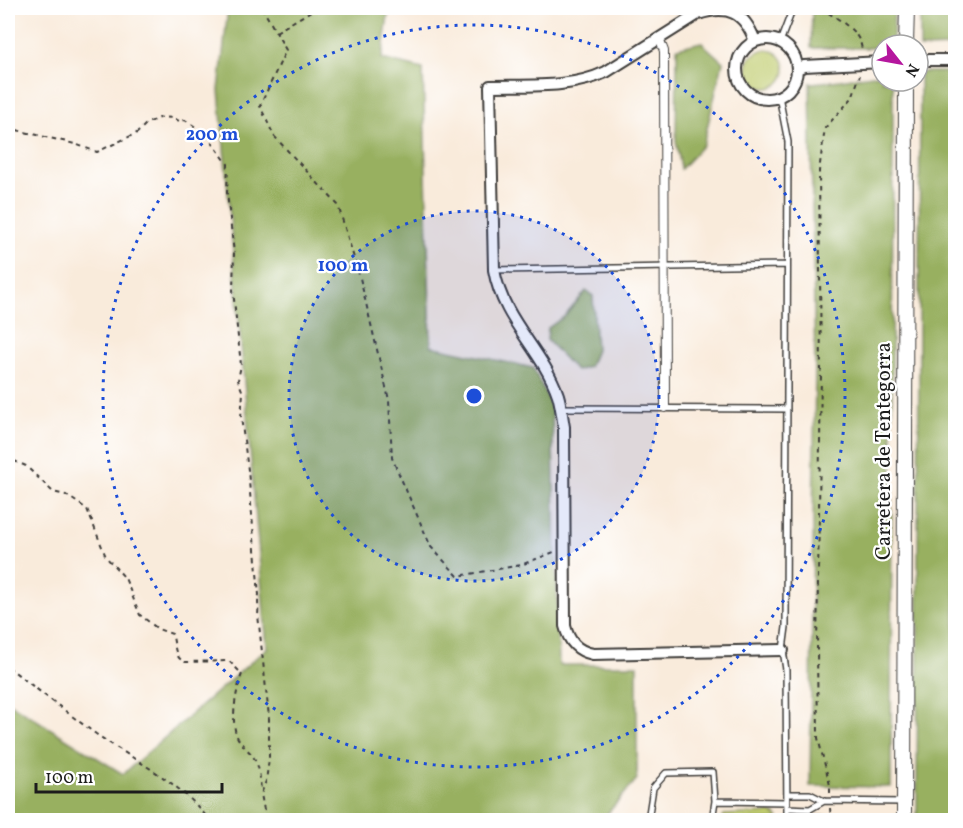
<svg xmlns="http://www.w3.org/2000/svg" width="963" height="828" viewBox="0 0 963 828" font-family="Vollkorn,serif">
<style>
.green{fill:#c0cc6e;stroke:#6e7445;stroke-width:1.5}
.forest{fill:#98b061;stroke:#5a663e;stroke-width:1.5}
.lines{fill:none;stroke-linecap:round;stroke-linejoin:round}
.service-casing{stroke:#3d3b39;stroke-width:8}
.pedestrian-casing{stroke:#3d3b39;stroke-width:10}
.minor-casing{stroke:#3d3b39;stroke-width:14}
.secondary-casing{stroke:#3d3b39;stroke-width:16}
.path{stroke:#3d3b39;stroke-width:2;stroke-dasharray:4.5 4.5;stroke-linecap:butt}
.service{stroke:#fff;stroke-width:5}
.pedestrian{stroke:#fff;stroke-width:8}
.minor{stroke:#fff;stroke-width:10}
.secondary{stroke:#fff;stroke-width:14}
.ring{fill:none;stroke:#1d4ed8;stroke-width:3;stroke-dasharray:3 6}
.labels{text-anchor:middle;dominant-baseline:central;stroke-width:4.5;stroke-linejoin:round;paint-order:stroke}
.street-label{font-size:21px;fill:#1c1c1c;stroke:#fff}
.centre{fill:#1d4ed8;stroke:#fff;stroke-width:3}
.ring-label{font-size:18px;text-anchor:middle;font-weight:bold;fill:#1d4ed8;stroke:#fff;stroke-width:4.5;stroke-linejoin:round;paint-order:stroke}
</style>
<rect width="100%" height="100%" fill="#fff"/>
<filter id="ink" filterUnits="userSpaceOnUse"><feTurbulence type="fractalNoise" baseFrequency=".0167" numOctaves="2"/><feDisplacementMap in="SourceGraphic" scale="12" xChannelSelector="R" yChannelSelector="G"/><feConvolveMatrix kernelMatrix="1 2 1 2 8 2 1 2 1" color-interpolation-filters="sRGB"/></filter>
<filter id="wash" filterUnits="userSpaceOnUse"><feTurbulence type="fractalNoise" baseFrequency=".008" numOctaves="4" result="noise"/><feDisplacementMap in="SourceGraphic" scale="24" xChannelSelector="R" yChannelSelector="G"/><feGaussianBlur stdDeviation="1.35" result="paint"/><feColorMatrix in="noise" values="0 0 0 0 0 0 0 0 0 0 0 0 0 0 0 0 0 1.4 0 .05"/><feComposite in="paint" operator="in"/></filter>
<g filter="url(#wash)">
<rect width="100%" height="100%" fill="#f9ebdb"/>
<path class="green" d="M747 69a19 19 0 1 1 38 0a19 19 0 1 1-38 0Z
M771 813 776 815 779 820H722L724 815Z"/>
<path class="forest" d="M228 8H389L382 59 423 69 431 346 533 368 552 407 559 665H637V779L602 820H8V702L123 774 267 648 219 90Z
M812 8H894L893 43 882 45V48H811Z
M920 8H955V47L920 48Z
M701 42 723 62 703 145 681 169 676 141 677 48Z
M920 72H956L955 820H917Z
M882 74V81H893L891 787 810 786 815 367 810 83C835 82 858 76 882 74Z
M586 291 593 296 596 350 589 367 576 371 547 340 548 328 565 316Z
M810 816H890V820H810Z"/>
</g>
<g filter="url(#ink)">
<g class="lines">
<g class="service-casing">
<path id="service" d="M780 42 793 8
M779 96 788 142 786 627 783 650 786 670 787 820
M494 270 787 265
M561 408 787 409
M787 794H810L824 801 902 802
M787 808 810 809 824 801
M648 820 653 788 666 773 713 772 715 801
M712 820 715 801 787 802"/>
</g>
<g class="pedestrian-casing">
<path id="pedestrian" d="M659 38 664 51 665 408"/>
</g>
<g class="minor-casing">
<path id="minor" d="M737 69a30 30 0 1 1 60 0a30 30 0 1 1-60 0Z
M755 41C744 12 728 4 698 14L606 72C570 89 529 85 490 86L494 270C503 321 542 349 558 395 561 405 562 416 564 427L565 626C569 642 577 651 593 654L783 650
M918 60H956
M797 69 804 66 882 62"/>
</g>
<g class="secondary-casing">
<path id="secondary" d="M906 45 907 8
M904 820 906 81"/>
</g>
<path class="path" d="M261 8 264 11 286 50 260 106 274 136 338 205 360 278 389 400 392 458 431 547 458 576 521 565 554 552
M821 8C837 19 861 30 862 51
M276 32 316 8
M8 128 75 144 97 152 137 133 146 124 154 120 162 117 173 118 179 121 185 120 205 133 228 164 227 193 234 253 233 290 241 365 238 380 243 393 241 417 248 470 259 595C257 602 259 608 258 615L269 717V759L266 781 261 794 266 820
M8 454 12 460 26 466 53 492 66 495 87 509 106 557 125 578 140 615 158 629 172 634C176 645 173 657 185 662L229 661 242 674C236 690 229 726 239 740 243 747 250 751 254 758 260 767 260 780 261 791
M8 667C37 689 66 712 96 734 135 761 181 782 209 820
M830 793V785L818 738 817 649 821 373 819 171 825 128 852 98 860 75
M830 808 831 820"/>
<use href="#service" class="service"/>
<use href="#pedestrian" class="pedestrian"/>
<use href="#minor" class="minor"/>
<use href="#secondary" class="secondary"/>
</g>
</g>
<circle cx="474" cy="396" r="185" fill="#1d4ed8" fill-opacity=".12"/>
<g class="ring">
<circle cx="474" cy="396" r="185"/>
<circle cx="474" cy="396" r="371"/>
</g>
<g class="labels">
<g class="street-label">
<text transform="translate(884 451) rotate(-90)">Carretera de Tentegorra</text>
</g>
</g>
<circle cx="474" cy="396" r="9" class="centre"/>
<g class="ring-label">
<text x="212" y="140">200 m</text>
<text x="343" y="271">100 m</text>
</g>
<rect width="963" height="828" fill="none" stroke="#fff" stroke-width="30"/>
<g transform="translate(900 63) rotate(121)"><circle r="28" fill="#ffffff" stroke="#a4a4a4" stroke-width="1.5"/>
<path d="M0-4.5L10 22L0 15L-10 22Z" fill="#b5179e"/>
<text y="-9" font-size="16" font-weight="bold" text-anchor="middle" fill="#1c1c1c">N</text>
</g>
<path d="M36 783v9h186v-9" fill="none" stroke="#1c1c1c" stroke-width="3"/>
<text x="45" y="783" font-size="18" fill="#1c1c1c" stroke="#ffffff" stroke-width="4.5" paint-order="stroke">100 m</text>
</svg>
